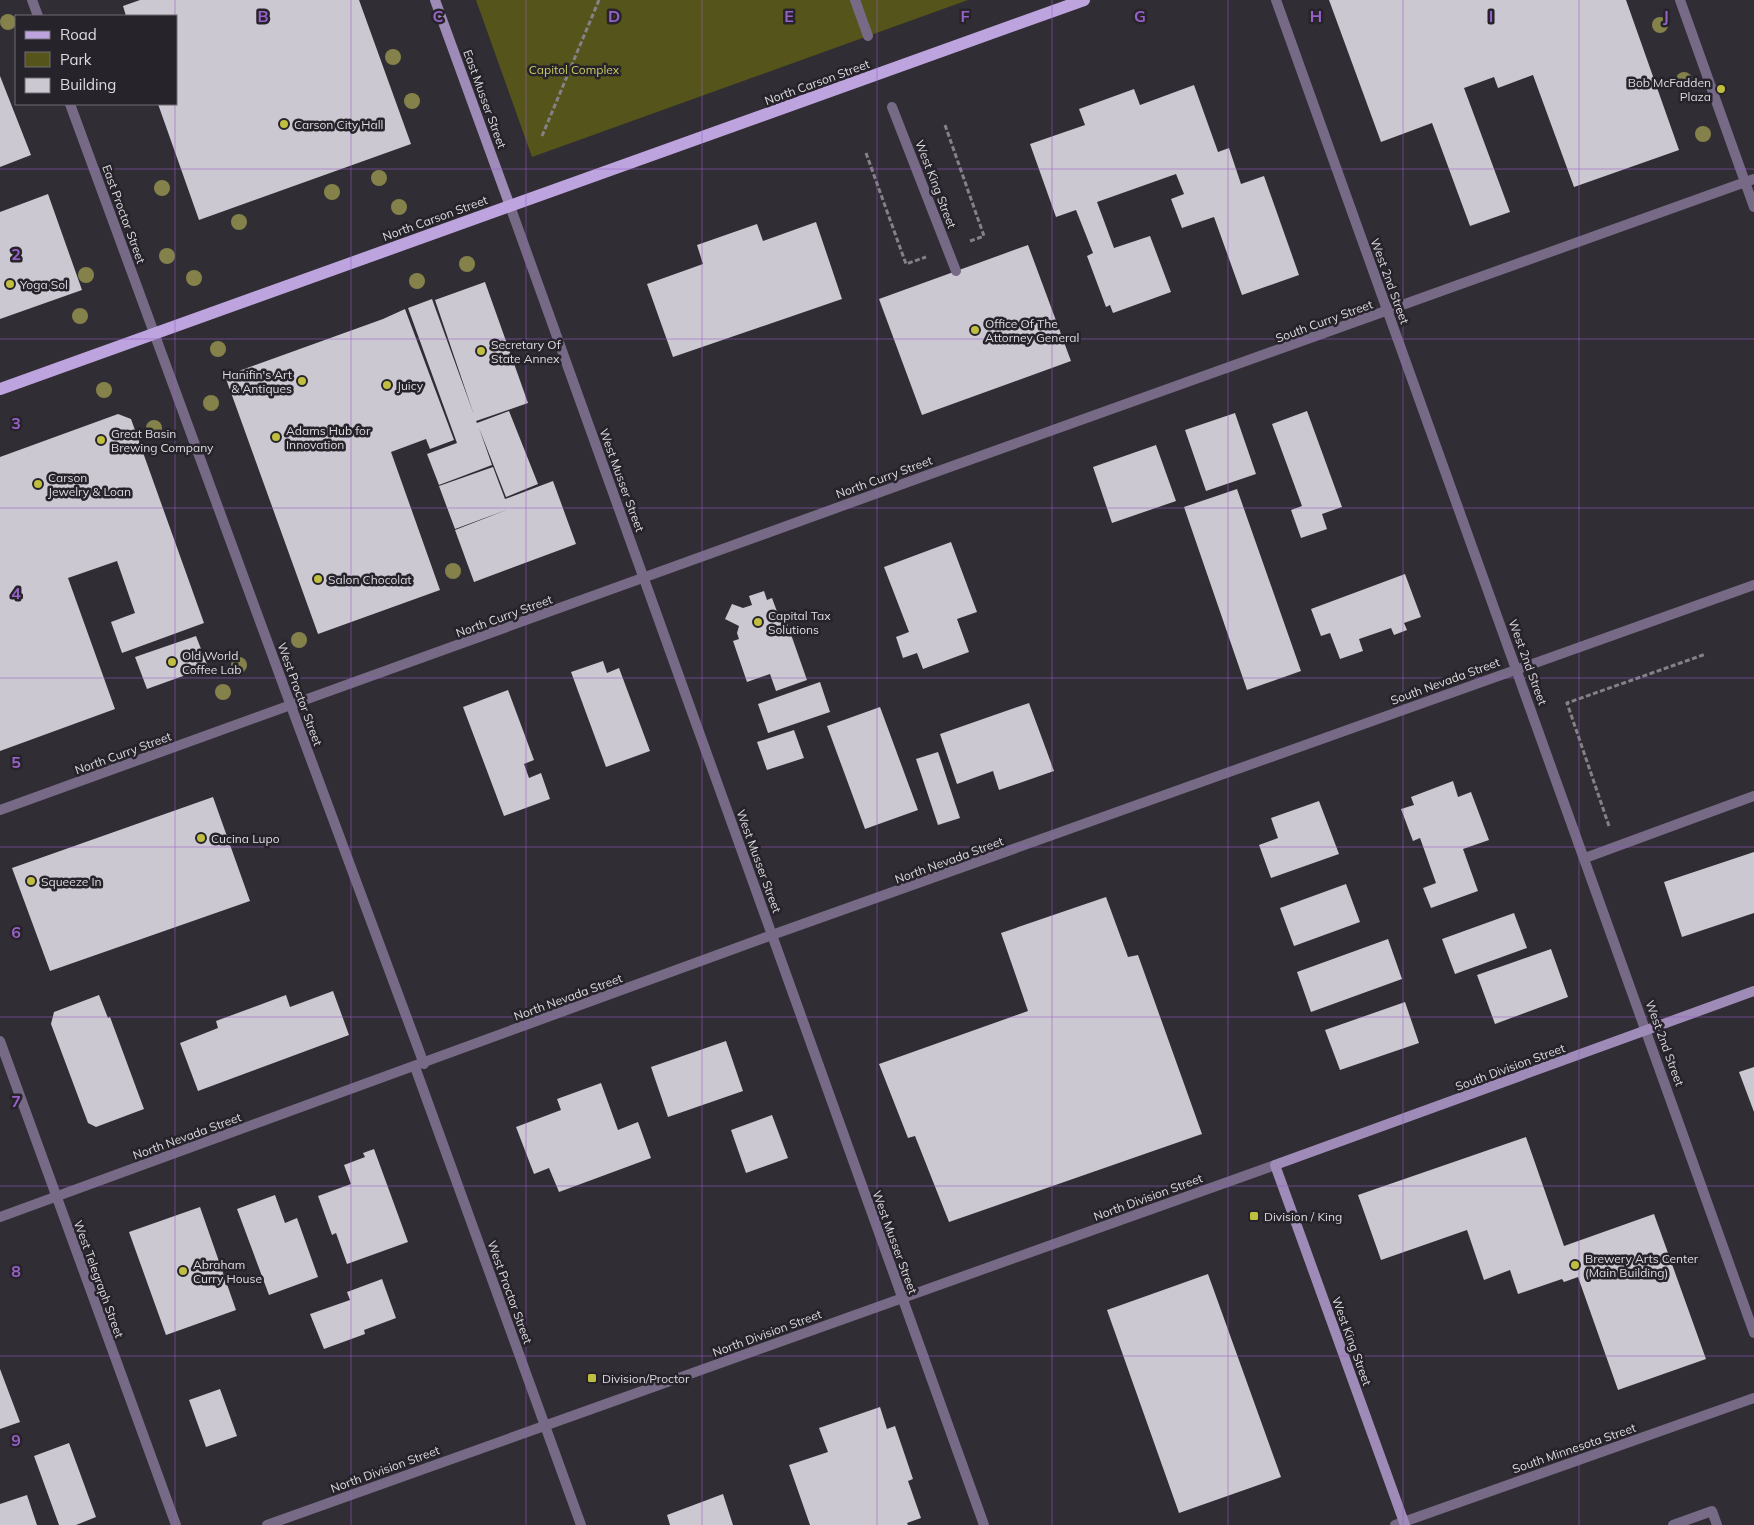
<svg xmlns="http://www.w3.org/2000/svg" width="1754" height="1525" viewBox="0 0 1754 1525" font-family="Mulish,sans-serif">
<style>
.green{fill:#55541a}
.building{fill:#ccc8d1}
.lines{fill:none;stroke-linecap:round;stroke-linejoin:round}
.path{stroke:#848187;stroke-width:3;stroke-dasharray:5 2.5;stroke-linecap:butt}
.lane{stroke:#776a86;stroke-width:10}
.street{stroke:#776a86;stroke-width:10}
.secondary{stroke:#9f8bb8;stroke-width:10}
.primary{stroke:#bea4de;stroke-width:12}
.tree{fill:#84824a}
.grid{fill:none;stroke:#9860c9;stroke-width:1;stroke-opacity:0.55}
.poi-dot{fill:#bfbe41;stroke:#26232a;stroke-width:2}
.labels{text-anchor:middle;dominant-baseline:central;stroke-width:5;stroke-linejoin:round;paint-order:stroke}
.park-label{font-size:12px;fill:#c9c85c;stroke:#26232a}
.street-label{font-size:12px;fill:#dddbe0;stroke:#26232a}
.poi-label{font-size:12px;fill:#dddbe0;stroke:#26232a;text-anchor:start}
.grid-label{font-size:16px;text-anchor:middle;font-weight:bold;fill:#9860c9;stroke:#26232a;stroke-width:5;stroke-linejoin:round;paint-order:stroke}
</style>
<rect width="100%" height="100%" fill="#302d34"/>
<path class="green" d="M476 0H968L532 157Z"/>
<path class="building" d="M140 0H359L411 144 199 220 158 104H176V16H126L123 6Z
M1329 0H1626L1679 150 1574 187 1533 75 1498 88 1494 77 1464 88 1510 212 1470 226 1432 123 1381 142Z
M0 76 31 155 0 167Z
M1194 85 1218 152 1229 148 1241 184 1264 176 1299 275 1242 295 1214 217 1182 228 1171 199 1184 194 1176 174 1097 202 1114 248 1150 236 1171 292 1113 313 1110 305 1106 307 1087 256 1093 253 1076 210 1056 217 1030 144 1085 125 1079 109 1134 89 1140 105Z
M48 194 82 290 0 319V212Z
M816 222 842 299 673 357 647 284 703 264 697 245 757 224 763 241Z
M1028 245 1071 361 922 415 879 299Z
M485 282 528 403 476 421 477 423 509 411 538 484 506 497 479 428 492 465 439 485 427 454 457 443 408 308 432 299 474 415 435 300Z
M405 309 454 440 430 449 426 439 391 452 440 590 318 634 225 376 383 319Z
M1307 411 1342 507 1322 514 1327 529 1301 538 1291 510 1302 506 1272 424Z
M1235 413 1256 474 1206 491 1185 430Z
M118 414 131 419 204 623 122 653 111 622 135 613 117 561 68 578 115 709 0 751V457Z
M1156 445 1176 501 1112 523 1093 467Z
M493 467 505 499 553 481 576 544 474 582 455 530 509 509 455 529 439 486Z
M1237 489 1301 671 1247 690 1184 507Z
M951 542 977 612 957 619 969 652 923 669 917 653 903 658 896 637 909 632 884 567Z
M1405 574 1421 617 1404 623 1407 630 1394 635 1391 628 1359 639 1363 651 1340 659 1330 633 1321 636 1311 609Z
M764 591 767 600 772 598 782 625 787 623 807 680 776 691 770 674 747 682 733 641 739 639 737 633 739 626 725 619 732 604 743 608 752 605 749 596Z
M196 636 208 667 147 689 135 657Z
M603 661 607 673 619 668 650 751 606 767 571 672Z
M820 682 830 712 768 733 758 704Z
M508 690 534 760 524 764 529 778 541 773 550 799 504 816 463 707Z
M1029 703 1054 771 999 790 993 771 957 784 940 734Z
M880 707 918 810 865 829 827 726Z
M794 730 804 758 767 770 757 742Z
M938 752 960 818 938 825 916 759Z
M1453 781 1458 797 1471 792 1489 840 1463 849 1478 891 1431 908 1423 888 1436 883 1420 838 1413 841 1401 809 1414 805 1411 797Z
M213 797 250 901 50 971 12 868Z
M1319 801 1339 854 1271 878 1259 845 1278 838 1271 818Z
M1754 852V913L1682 937 1664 882Z
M1346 884 1360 922 1294 946 1280 908Z
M1106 897 1128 957 1138 955 1202 1134 949 1222 915 1136 908 1138 879 1064 1028 1011 1001 933Z
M1514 913 1527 948 1455 974 1442 939Z
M1388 939 1402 979 1311 1012 1297 972Z
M1551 949 1568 997 1495 1024 1477 975Z
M333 991 349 1035 198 1091 180 1043 218 1028 216 1021 286 995 290 1007Z
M99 995 108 1018 110 1017 144 1109 96 1127 88 1123 51 1024 54 1012Z
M1405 1002 1419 1043 1340 1070 1325 1030Z
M726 1041 743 1091 668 1117 651 1067Z
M1754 1067V1112L1739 1072Z
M601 1083 618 1130 638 1122 651 1158 559 1192 549 1168 534 1174 516 1127 561 1110 557 1099Z
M772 1115 788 1158 746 1173 731 1130Z
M1526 1137 1564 1246 1654 1214 1706 1359 1618 1390 1578 1277 1564 1282 1562 1279 1518 1294 1510 1270 1484 1280 1467 1230 1381 1260 1358 1195Z
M374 1149 408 1242 347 1264 336 1233 332 1235 318 1196 351 1184 344 1165 365 1157 363 1153Z
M275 1195 285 1223 297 1218 318 1277 269 1295 237 1209Z
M200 1207 236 1310 166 1335 129 1232Z
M1208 1274 1281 1477 1179 1513 1107 1310Z
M382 1279 396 1318 364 1330 365 1334 324 1349 310 1314 350 1300 347 1292Z
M0 1369 20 1422 0 1429Z
M220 1389 237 1436 206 1447 189 1400Z
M880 1407 887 1429 895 1426 913 1479 908 1481 921 1518 907 1523 908 1525H810L789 1465 828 1452 819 1428Z
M69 1443 96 1517 76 1525H59L34 1456Z
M723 1494 733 1525H670L667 1515Z
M27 1495 37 1525H0V1504Z"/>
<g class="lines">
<path class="path" d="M945 125 984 236 970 241
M542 136 599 0
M866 153 906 264 926 257
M1609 826 1567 703 1706 654"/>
<path class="lane" d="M291 706 424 1064
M1585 858 1754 796
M1673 1525 1712 1511 1717 1525"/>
<path class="street" d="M32 0 38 16
M855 0 868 36
M1276 0 1754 1333
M1680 0 1754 207
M70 104 291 706
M892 107 956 271
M510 206 984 1525
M0 810 947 468 1754 179
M0 1041 176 1525
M415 1067 581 1525
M0 1217 772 935 1754 585
M267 1525 1275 1165
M1395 1525 1754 1398"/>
<path class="secondary" d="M435 0 510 206
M1405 1525 1275 1165 1754 991"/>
<path class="primary" d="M0 389 1084 0"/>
</g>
<g class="tree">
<circle cx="8" cy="22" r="8"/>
<circle cx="1660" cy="25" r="8"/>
<circle cx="393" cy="57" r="8"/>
<circle cx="1684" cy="80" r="8"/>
<circle cx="412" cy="101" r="8"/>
<circle cx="1703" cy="134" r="8"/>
<circle cx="379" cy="178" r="8"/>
<circle cx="162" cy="188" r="8"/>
<circle cx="332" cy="192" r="8"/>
<circle cx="399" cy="207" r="8"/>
<circle cx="239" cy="222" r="8"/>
<circle cx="167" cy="256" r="8"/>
<circle cx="467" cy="264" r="8"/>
<circle cx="86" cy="275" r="8"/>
<circle cx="194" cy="278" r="8"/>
<circle cx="417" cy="281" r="8"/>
<circle cx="80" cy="316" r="8"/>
<circle cx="218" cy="349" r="8"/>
<circle cx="104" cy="390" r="8"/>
<circle cx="211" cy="403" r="8"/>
<circle cx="154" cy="428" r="8"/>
<circle cx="453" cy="571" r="8"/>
<circle cx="299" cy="640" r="8"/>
<circle cx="239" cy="665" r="8"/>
<circle cx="223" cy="692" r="8"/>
</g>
<path class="grid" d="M175 0V16M351 0V1525M526 0V1525M702 0V1525M877 0V1525M1052 0V1525M1228 0V1525M1403 0V1525M1579 0V1525M175 104V1525M0 169H1754M0 339H1754M0 508H1754M0 678H1754M0 847H1754M0 1017H1754M0 1186H1754M0 1356H1754"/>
<g class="poi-dot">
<circle cx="1721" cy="89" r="5"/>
<circle cx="284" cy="124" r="5"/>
<circle cx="10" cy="284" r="5"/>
<circle cx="975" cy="330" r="5"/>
<circle cx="481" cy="351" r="5"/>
<circle cx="302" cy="381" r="5"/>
<circle cx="387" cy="385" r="5"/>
<circle cx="276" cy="437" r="5"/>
<circle cx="101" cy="440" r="5"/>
<circle cx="38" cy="484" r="5"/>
<circle cx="318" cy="579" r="5"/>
<circle cx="758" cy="622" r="5"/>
<circle cx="172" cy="662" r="5"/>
<circle cx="201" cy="838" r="5"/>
<circle cx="31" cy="881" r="5"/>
<rect x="1249" y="1211" width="10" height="10" rx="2.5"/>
<circle cx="1575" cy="1265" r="5"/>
<circle cx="183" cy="1271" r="5"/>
<rect x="587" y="1373" width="10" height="10" rx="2.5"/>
</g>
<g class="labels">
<g class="park-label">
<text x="574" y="69">Capitol Complex</text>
</g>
<g class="street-label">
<text transform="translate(817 82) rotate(-20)">North Carson Street</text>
<text transform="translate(485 99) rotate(70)">East Musser Street</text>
<text transform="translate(936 184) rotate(69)">West King Street</text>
<text transform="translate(124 214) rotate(70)">East Proctor Street</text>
<text transform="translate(435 218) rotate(-20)">North Carson Street</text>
<text transform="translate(1390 281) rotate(70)">West 2nd Street</text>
<text transform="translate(1324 321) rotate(-20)">South Curry Street</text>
<text transform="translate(884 477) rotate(-20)">North Curry Street</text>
<text transform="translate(622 480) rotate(70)">West Musser Street</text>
<text transform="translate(504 616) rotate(-20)">North Curry Street</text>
<text transform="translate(1528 662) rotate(70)">West 2nd Street</text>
<text transform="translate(1445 681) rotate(-20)">South Nevada Street</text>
<text transform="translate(300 694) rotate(70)">West Proctor Street</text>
<text transform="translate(123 753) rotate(-20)">North Curry Street</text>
<text transform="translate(949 860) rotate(-20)">North Nevada Street</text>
<text transform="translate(759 861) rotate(70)">West Musser Street</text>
<text transform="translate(568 997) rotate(-20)">North Nevada Street</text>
<text transform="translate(1665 1043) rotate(70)">West 2nd Street</text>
<text transform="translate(1510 1067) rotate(-20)">South Division Street</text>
<text transform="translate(187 1136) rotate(-20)">North Nevada Street</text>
<text transform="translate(1148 1197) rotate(-20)">North Division Street</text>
<text transform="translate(895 1242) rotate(70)">West Musser Street</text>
<text transform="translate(99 1279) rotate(70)">West Telegraph Street</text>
<text transform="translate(510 1292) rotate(70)">West Proctor Street</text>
<text transform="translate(767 1333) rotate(-20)">North Division Street</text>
<text transform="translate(1352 1341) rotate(70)">West King Street</text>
<text transform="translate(1574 1448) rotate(-19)">South Minnesota Street</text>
<text transform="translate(385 1469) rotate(-20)">North Division Street</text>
</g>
<g class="poi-label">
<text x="1711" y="82" text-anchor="end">Bob McFadden<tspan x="1711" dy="14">Plaza</tspan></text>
<text x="294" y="124">Carson City Hall</text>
<text x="20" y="284">Yoga Sol</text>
<text x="985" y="323">Office Of The<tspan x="985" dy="14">Attorney General</tspan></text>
<text x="491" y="344">Secretary Of<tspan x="491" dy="14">State Annex</tspan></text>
<text x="292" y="374" text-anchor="end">Hanifin's Art<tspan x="292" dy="14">&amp; Antiques</tspan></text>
<text x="397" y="385">Juicy</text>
<text x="286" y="430">Adams Hub for<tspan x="286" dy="14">Innovation</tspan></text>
<text x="111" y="433">Great Basin<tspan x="111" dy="14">Brewing Company</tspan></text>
<text x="48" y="477">Carson<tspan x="48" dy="14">Jewelry &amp; Loan</tspan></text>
<text x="328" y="579">Salon Chocolat</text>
<text x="768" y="615">Capital Tax<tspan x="768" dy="14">Solutions</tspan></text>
<text x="182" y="655">Old World<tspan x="182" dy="14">Coffee Lab</tspan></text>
<text x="211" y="838">Cucina Lupo</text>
<text x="41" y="881">Squeeze In</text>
<text x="1264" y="1216">Division / King</text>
<text x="1585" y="1258">Brewery Arts Center<tspan x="1585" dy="14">(Main Building)</tspan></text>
<text x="193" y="1264">Abraham<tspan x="193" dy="14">Curry House</tspan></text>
<text x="602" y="1378">Division/Proctor</text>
</g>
</g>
<g class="grid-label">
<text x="263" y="22">B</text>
<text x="438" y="22">C</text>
<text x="614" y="22">D</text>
<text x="789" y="22">E</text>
<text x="965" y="22">F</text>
<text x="1140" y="22">G</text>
<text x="1316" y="22">H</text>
<text x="1491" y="22">I</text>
<text x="1666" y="22">J</text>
<text x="16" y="260">2</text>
<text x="16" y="429">3</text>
<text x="16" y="599">4</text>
<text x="16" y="768">5</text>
<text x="16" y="938">6</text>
<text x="16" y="1107">7</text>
<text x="16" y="1277">8</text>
<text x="16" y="1446">9</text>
</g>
<rect x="15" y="15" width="162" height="90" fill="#26232a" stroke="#6f6d73"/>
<rect x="25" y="31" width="25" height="8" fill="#bea4de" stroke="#6f6d73"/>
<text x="60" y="40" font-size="15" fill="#dddbe0">Road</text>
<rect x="25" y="52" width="25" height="15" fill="#55541a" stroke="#6f6d73"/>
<text x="60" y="65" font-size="15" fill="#dddbe0">Park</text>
<rect x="25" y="78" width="25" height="15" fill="#ccc8d1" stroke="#6f6d73"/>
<text x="60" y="90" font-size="15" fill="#dddbe0">Building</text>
</svg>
